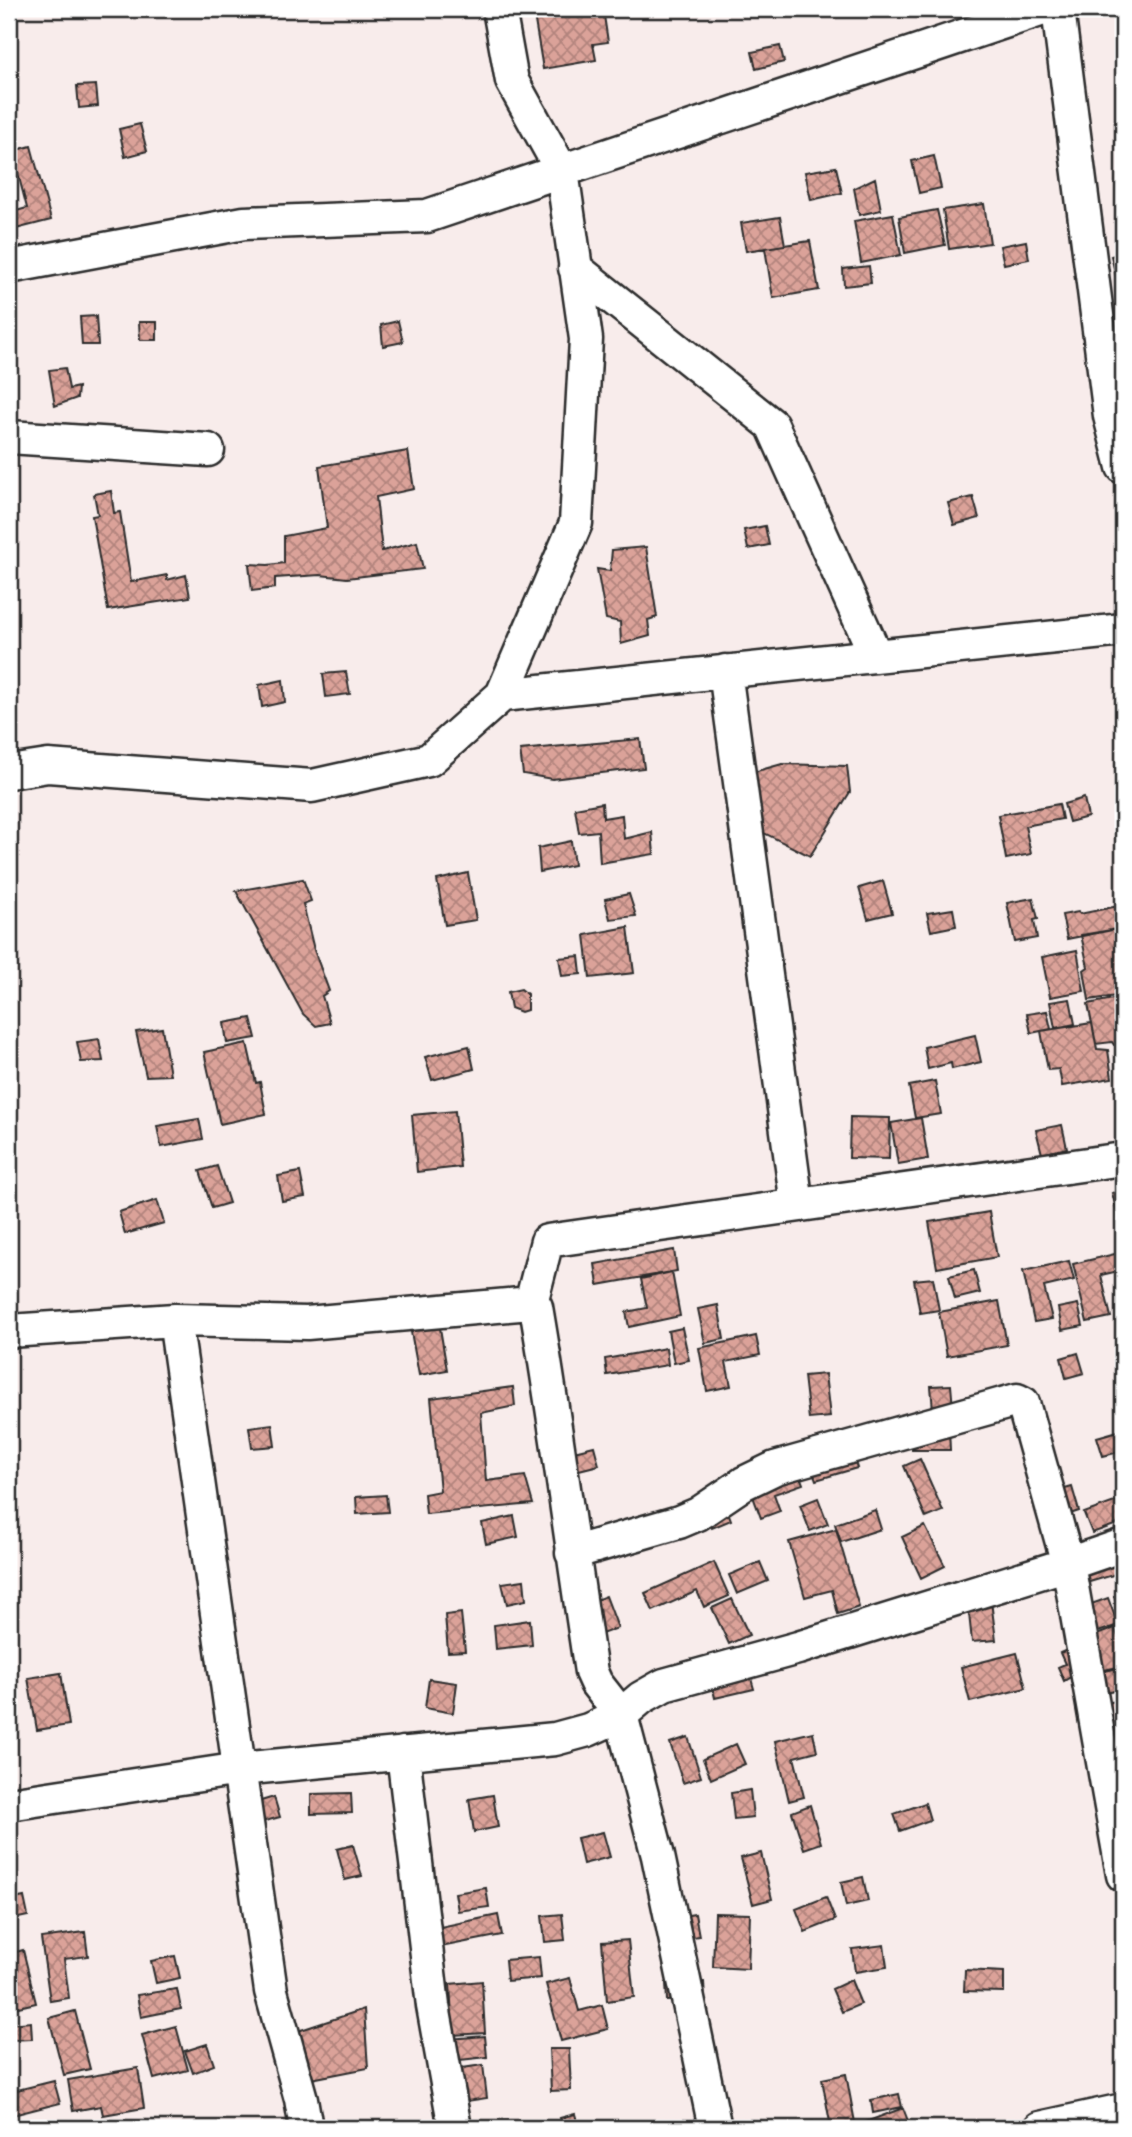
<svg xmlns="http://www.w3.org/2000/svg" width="1132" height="2137" viewBox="0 0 1132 2137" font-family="Delius,sans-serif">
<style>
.building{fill:url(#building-cross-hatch);stroke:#2b2b2b;stroke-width:2}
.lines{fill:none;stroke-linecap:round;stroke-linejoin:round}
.street-casing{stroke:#2b2b2b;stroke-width:37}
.street{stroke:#fff;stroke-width:32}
</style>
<defs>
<pattern id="building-cross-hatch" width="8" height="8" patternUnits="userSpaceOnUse" patternTransform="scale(1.75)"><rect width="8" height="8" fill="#dba299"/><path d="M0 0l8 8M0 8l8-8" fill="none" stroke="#b2847d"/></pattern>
</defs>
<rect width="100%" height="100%" fill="#f8eceb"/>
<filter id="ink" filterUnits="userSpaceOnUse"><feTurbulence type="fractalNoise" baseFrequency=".0143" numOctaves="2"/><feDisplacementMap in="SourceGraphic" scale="14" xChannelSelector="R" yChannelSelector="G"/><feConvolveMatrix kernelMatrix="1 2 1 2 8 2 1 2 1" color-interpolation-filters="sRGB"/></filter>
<g filter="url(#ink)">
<path class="building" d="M533 9H603L608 42 593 44 596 60 543 69Z
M780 46 784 62 756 69 752 52Z
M96 85 98 106 79 108 77 86Z
M140 124 147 151 125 157 119 129Z
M31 146 51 220 12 230 9 213 27 208 16 166 9 168V152Z
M934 156 941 188 919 193 912 161Z
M836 167 842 193 811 200 805 172Z
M875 178 881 210 859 215 854 188Z
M984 204 990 243 949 249 943 210Z
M937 210 945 245 905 253 899 217Z
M893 214 901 255 861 263 854 221Z
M780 217 785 245 746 251 741 223Z
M810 241 819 290 773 298 765 248Z
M1026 241 1029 259 1004 264 1000 246Z
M1123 253V274L1116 276 1111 256Z
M869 266 871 283 844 286 843 269Z
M96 316 98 345H82L80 317Z
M398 321 403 342 383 346 381 325Z
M139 322H157V340H140Z
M65 368 69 389 78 387 77 398 55 406 49 370Z
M408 451 414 489 376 497 382 551 417 542 423 569 347 578 320 575 275 578V588L252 591 249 564 268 565 284 563V536L327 528 319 466Z
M111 491 114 513 120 512 131 582 167 575V580L186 575 190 597 108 610 92 516 98 515 94 494Z
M973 497 979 518 954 525 948 503Z
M765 526 769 545 748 549 744 530Z
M646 547 657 617 648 620 650 636 621 644 620 622 606 619 597 569 610 571 612 550Z
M346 672 350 694 326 697 323 674Z
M283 680 285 702 262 707 259 685Z
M640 739 644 768 552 779 523 774 520 750Z
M782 764 847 766 850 792 810 856 748 825 750 773Z
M1084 798 1088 817 1069 822 1064 804Z
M602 803 603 818 622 815 624 839 652 832 654 854 600 863 598 831 579 833 575 808Z
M1059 804 1062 819 1025 826 1031 854 1006 859 998 815Z
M571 841 574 865 540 872 538 848Z
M468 873 476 920 445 925 437 880Z
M303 879 311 901 303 904 314 950 329 991 322 996 330 1023 316 1026 303 1014 236 891Z
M883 881 892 913 868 919 859 888Z
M629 894 636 916 610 919 605 899Z
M1033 898 1038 919 1034 920 1037 938 1015 942 1007 903Z
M1123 905V928L1067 939 1062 915 1078 912 1080 914Z
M953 909 956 926 931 931 927 913Z
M628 927 634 973 590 978 585 935Z
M1123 928V995L1089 1000 1084 970 1088 967 1081 935Z
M1077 950 1084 991 1050 997 1042 957Z
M579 956 581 974 562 976 559 958Z
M521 989 527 994V1010L521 1012 511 1008 508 992Z
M1123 997V1044L1114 1045 1112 1042 1096 1044 1088 1004Z
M1070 999 1075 1024 1055 1028 1050 1002Z
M1047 1011 1051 1029 1031 1033 1027 1014Z
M251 1018 256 1038 227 1043 224 1023Z
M1092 1023 1097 1049 1108 1050 1112 1078 1062 1086 1059 1069 1048 1070 1041 1031Z
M162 1028 170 1075 146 1076 136 1032Z
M975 1035 981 1062 952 1069 951 1063 928 1069 924 1047Z
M99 1039 103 1061 81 1062 77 1042Z
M247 1043 256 1083 260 1082 266 1114 220 1124 204 1052Z
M469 1046 474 1069 432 1080 425 1057Z
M935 1081 941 1114 915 1118 909 1086Z
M455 1111 460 1167 417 1172 412 1115Z
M850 1117 890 1118 889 1159 849 1158Z
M921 1118 928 1159 898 1164 891 1123Z
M199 1119 203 1139 161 1147 157 1126Z
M1062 1125 1067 1148 1042 1154 1036 1130Z
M217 1166 229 1203 212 1208 200 1171Z
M300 1172 305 1197 282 1201 278 1176Z
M1123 1190V1230L1122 1231 1112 1193Z
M157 1200 164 1223 125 1234 119 1212Z
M989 1212 997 1257 937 1268 929 1222Z
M674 1250 677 1271 598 1285 595 1264Z
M1123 1252V1270L1101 1275 1111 1317 1087 1322 1073 1264Z
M1069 1261 1074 1280 1044 1287 1052 1319 1034 1322 1023 1271Z
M974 1270 980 1293 955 1299 949 1276Z
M672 1272 680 1316 629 1327 626 1312 647 1308 641 1279Z
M933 1278 939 1310 920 1313 914 1280Z
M999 1301 1007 1345 947 1356 939 1312Z
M1078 1304 1083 1326 1062 1330 1058 1308Z
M718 1305 724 1339 705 1343 698 1309Z
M438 1316 447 1370 419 1375 409 1321Z
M682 1328 689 1360 674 1363 668 1331Z
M756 1336 760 1355 726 1362 731 1386 707 1391 699 1348Z
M666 1348 668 1365 607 1375 605 1359Z
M1078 1353 1084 1373 1066 1378 1061 1358Z
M825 1374 830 1417 809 1419 804 1376Z
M951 1385 954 1420 934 1422 931 1386Z
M513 1387 515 1406 481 1413 486 1481 525 1476 533 1504 426 1514 424 1494 440 1491 431 1398Z
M272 1424 275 1446 252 1448 249 1427Z
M949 1428 950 1450H912L911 1429Z
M1118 1431 1123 1451 1103 1456 1097 1437Z
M594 1446 599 1465 575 1471 570 1452Z
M851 1450 857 1468 816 1480 810 1463Z
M920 1459 943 1511 926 1518 904 1466Z
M795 1463 803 1484 774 1494 780 1511 761 1518 747 1480Z
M1123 1464V1481H1120L1117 1465Z
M719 1487 731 1520 712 1528 699 1495Z
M1072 1487 1079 1511 1061 1517 1054 1492Z
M386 1495 388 1512 357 1514 356 1497Z
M818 1498 828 1524 810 1531 800 1505Z
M1120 1500 1123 1509V1522L1092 1533 1084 1513Z
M875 1510 881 1529 841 1542 835 1524Z
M514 1516 518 1537 486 1544 482 1523Z
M925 1526 945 1566 921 1578 902 1537Z
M836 1529 859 1607 838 1614 832 1590 805 1597 789 1542Z
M1123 1551V1572L1083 1584 1078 1564Z
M714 1562 729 1596 704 1607 697 1591 653 1611 645 1593Z
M760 1562 768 1581 737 1594 729 1575Z
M524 1580 526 1600 507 1604 502 1583Z
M1123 1594V1616L1121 1617 1114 1596Z
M606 1596 618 1628 588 1639 577 1607Z
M1108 1598 1118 1625 1090 1635 1080 1608Z
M732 1599 749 1635 729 1644 712 1608Z
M991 1601 996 1640 972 1642 968 1604Z
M461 1613 465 1651 448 1652 445 1615Z
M530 1620 532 1645 496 1649 494 1625Z
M1115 1628 1120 1643 1123 1642V1666L1099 1671 1086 1639Z
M1080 1644 1072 1676 1064 1681 1058 1667 1065 1664 1060 1653Z
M1017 1653 1026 1688 970 1702 961 1667Z
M1123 1667V1689L1101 1694 1096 1673Z
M748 1668 754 1689 715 1698 710 1677Z
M61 1673 69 1725 37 1730 28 1678Z
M429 1679 457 1683 453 1713 425 1708Z
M1123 1700V1720L1118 1721 1123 1752 1107 1755 1098 1704Z
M813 1732 817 1751 794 1757 804 1797 789 1801 775 1741Z
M688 1737 701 1777 683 1783 670 1743Z
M736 1744 745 1764 711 1779 703 1759Z
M750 1790 753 1817 734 1819 731 1793Z
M351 1793 352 1813 311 1814V1794Z
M493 1795 498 1827 474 1832 469 1799Z
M274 1797 280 1817 254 1824 248 1805Z
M925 1803 930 1820 900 1831 894 1814Z
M810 1805 821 1843 804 1849 792 1812Z
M603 1832 610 1857 583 1864 577 1838Z
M353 1845 362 1876 345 1880 337 1849Z
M761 1853 772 1899 753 1904 741 1858Z
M863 1877 868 1901 846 1906 841 1882Z
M486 1888 489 1907 458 1911 455 1893Z
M24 1897 28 1916 9 1920V1900Z
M826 1897 835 1920 805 1932 796 1909Z
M715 1913 750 1914 748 1969 713 1967Z
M562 1914 565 1940 545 1942 542 1916Z
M695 1914 699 1936 662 1942 658 1920Z
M498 1915 502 1935 425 1950 421 1931Z
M85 1932 88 1956 64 1959 69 1998 50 2001 41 1938Z
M628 1940 634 1997 607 2001 602 1942Z
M884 1945 887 1967 855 1972 852 1949Z
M23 1950 36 2003 14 2008 9 1986V1954Z
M175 1956 180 1978 156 1983 151 1961Z
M539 1957 541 1978 507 1981 505 1960Z
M965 1970 1004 1972V1992L964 1991Z
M570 1978 579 2011 602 2005 608 2029 561 2041 546 1984Z
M851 1980 861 2004 842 2012 832 1989Z
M482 1981 485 2033 453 2035 450 1984Z
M704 1982 705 2000 667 2001 666 1983Z
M177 1989 181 2009 141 2017 137 1995Z
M364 2009 368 2068 311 2079 295 2032Z
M75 2011 90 2069 64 2075 49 2018Z
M31 2022 32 2039 9 2040V2024Z
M176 2026 188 2070 154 2079 142 2035Z
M485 2036 487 2057 451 2061 449 2039Z
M207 2044 214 2065 193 2073 185 2051Z
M549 2049H569L571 2090 551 2091Z
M483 2065 487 2098 440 2105 435 2072Z
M138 2068 144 2108 103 2115 101 2106 73 2111 68 2080Z
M846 2074 856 2128H831L822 2079Z
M54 2081 60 2103 9 2116V2092Z
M899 2094 902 2107 873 2113 871 2100Z
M903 2108 910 2126 903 2128H866L863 2123Z
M575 2114 579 2128H563L560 2118Z
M109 2119 110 2128H75L74 2123Z
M813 2122 814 2128H785Z
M209 2124 210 2128H180V2127Z"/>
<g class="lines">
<g class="street-casing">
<path id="street" d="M1058 9 1110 416 1123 467
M9 267 244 223 427 216 1043 9
M575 268 772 425 876 656
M9 437 208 450
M725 671 797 1205
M502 695 1123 630
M9 772 48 766 312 786 429 760 502 695 576 523 586 339 562 171 512 81 499 9
M531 1303 547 1241 1123 1159
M175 1320 271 1991 301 2099 306 2128
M9 1331 175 1320 307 1323 531 1303 536 1307C557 1429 572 1551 591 1672L596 1683 621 1715 658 1856 715 2128
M572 1553 679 1522 698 1514 744 1483 775 1468 1017 1400 1023 1403 1068 1564 1123 1875
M403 1753 433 2006 455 2128
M9 1804 240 1769 555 1739 588 1730 621 1715 641 1698 664 1685 798 1648 1068 1564 1123 1545
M1040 2128 1123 2110"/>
</g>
<use href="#street" class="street"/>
</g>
</g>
<rect width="1132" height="2137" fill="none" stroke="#fff" stroke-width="35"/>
<rect x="18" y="18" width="1097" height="2102" fill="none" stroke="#2b2b2b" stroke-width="2.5" filter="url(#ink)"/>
</svg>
